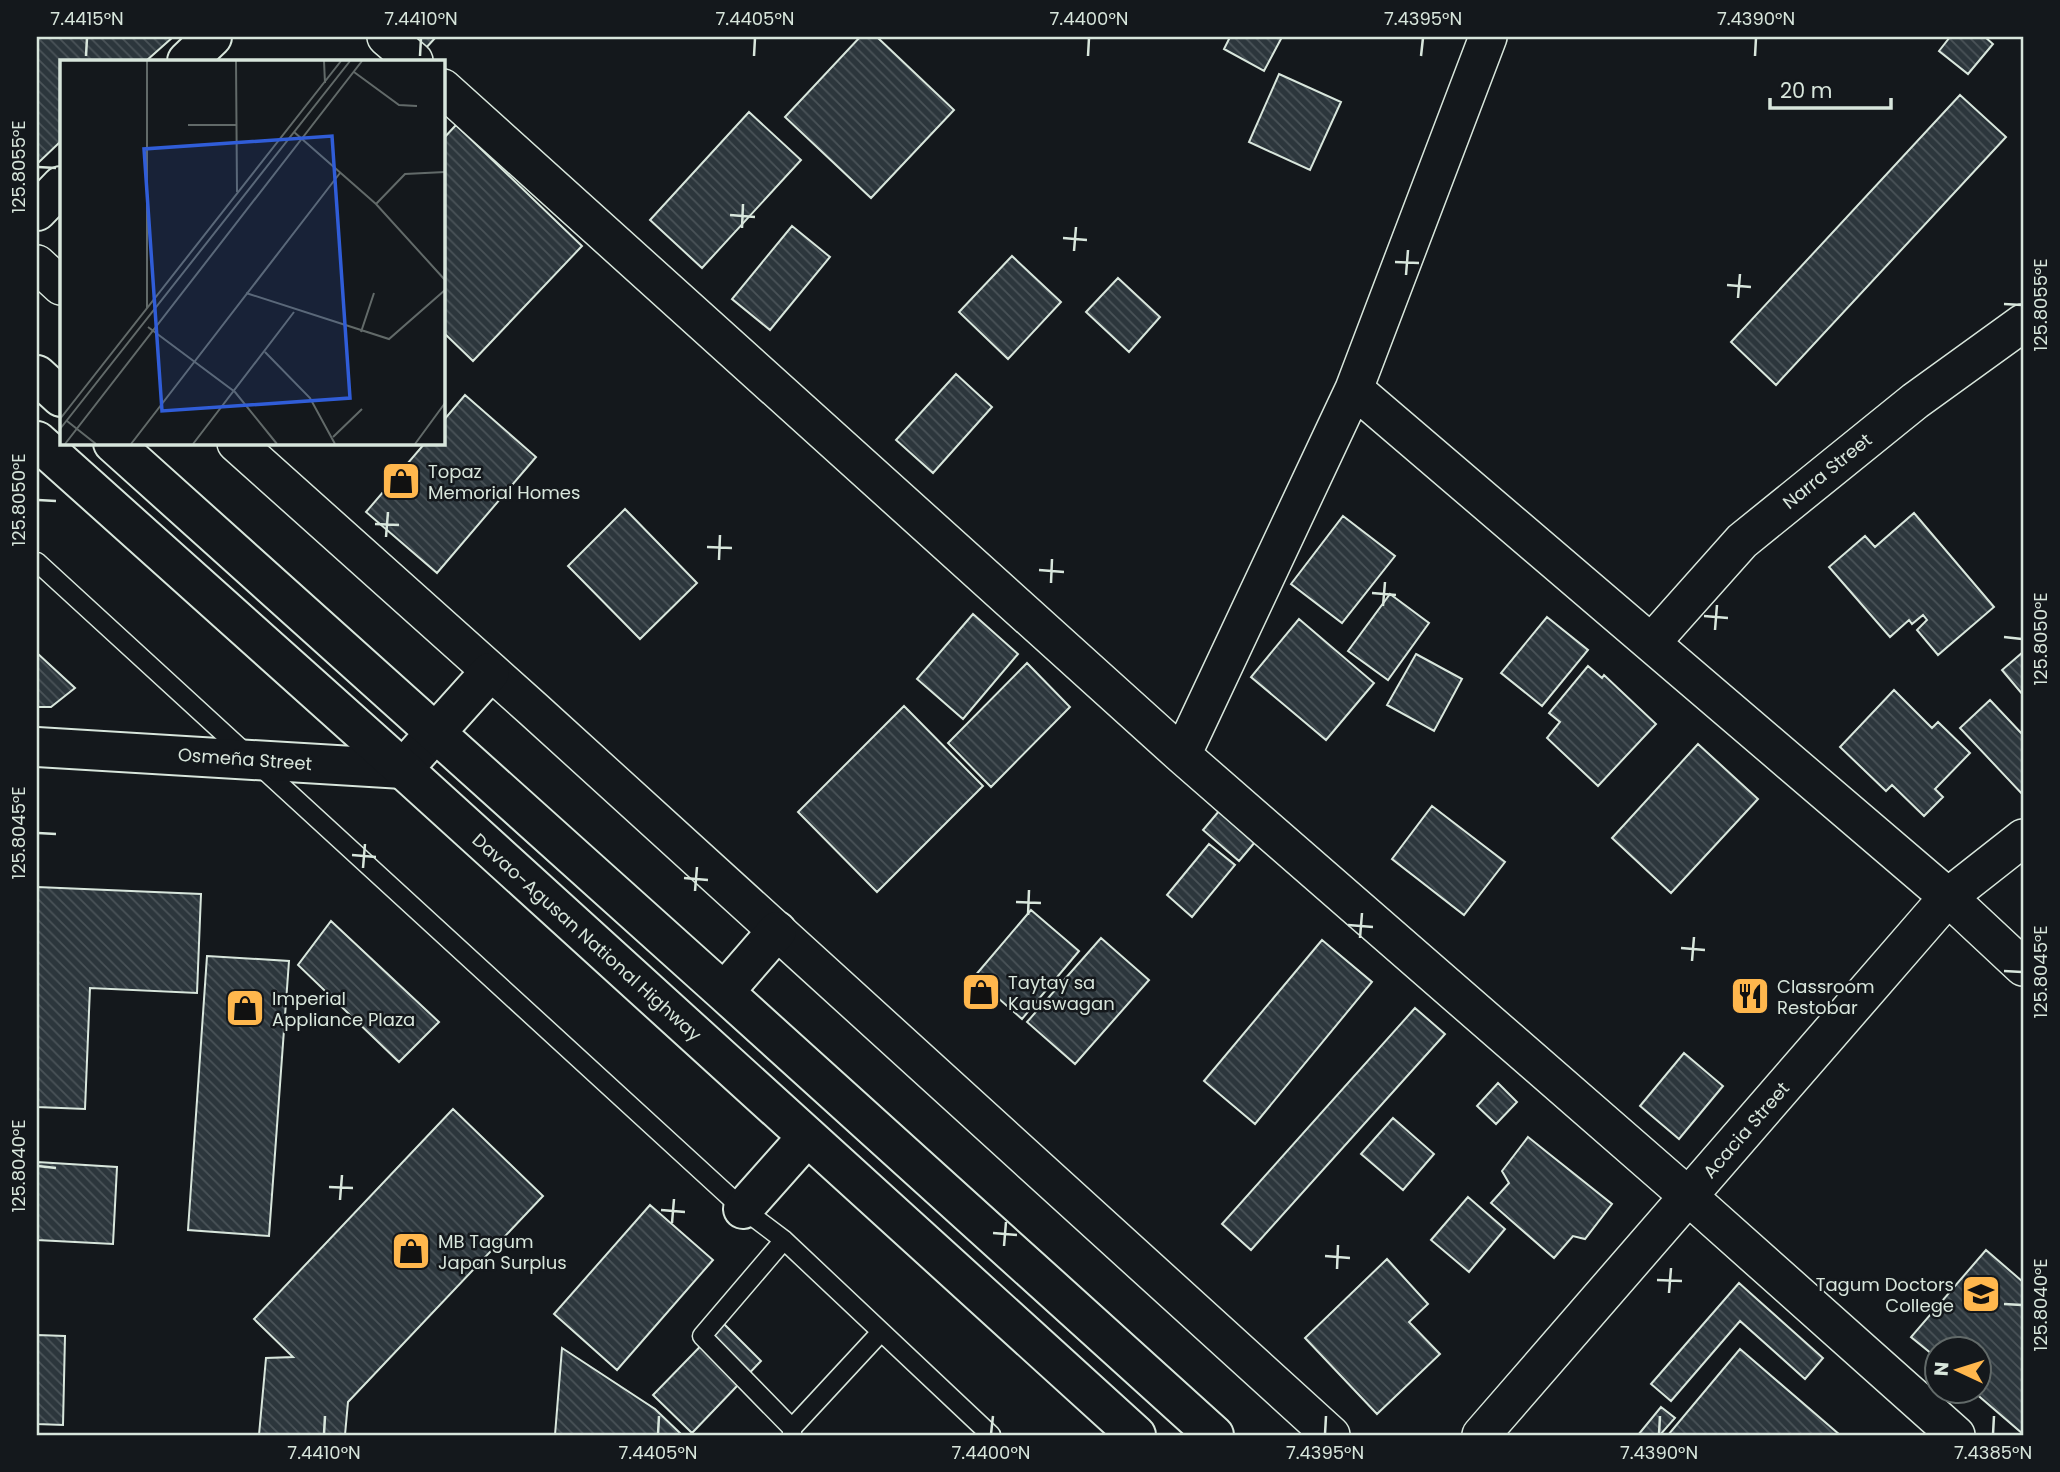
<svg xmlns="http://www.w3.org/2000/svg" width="2060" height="1472" viewBox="0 0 2060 1472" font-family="Poppins,sans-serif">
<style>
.building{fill:url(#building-back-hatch);stroke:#d8e6dc;stroke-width:2}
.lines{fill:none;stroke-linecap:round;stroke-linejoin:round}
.lane-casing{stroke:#d8e6dc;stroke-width:21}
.street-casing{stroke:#d8e6dc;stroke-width:40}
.secondary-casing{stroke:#d8e6dc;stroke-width:42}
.highway-casing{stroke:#d8e6dc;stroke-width:42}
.lane{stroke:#14181c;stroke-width:18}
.street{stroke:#14181c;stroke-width:37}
.secondary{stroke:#14181c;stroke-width:38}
.highway{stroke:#14181c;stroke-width:38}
.ticks{fill:none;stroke:#d8e6dc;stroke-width:2.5}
.labels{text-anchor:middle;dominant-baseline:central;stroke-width:5;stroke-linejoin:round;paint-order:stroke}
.poi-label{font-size:18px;fill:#d8e6dc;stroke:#14181c;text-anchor:start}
.street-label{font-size:18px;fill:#d8e6dc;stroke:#14181c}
.inset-road{fill:none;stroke:#626a69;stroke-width:2}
.view{fill:#305dd8;fill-opacity:0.15;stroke:#305dd8;stroke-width:3.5}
.inset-edge{fill:none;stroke:#d8e6dc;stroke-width:3.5}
.neatline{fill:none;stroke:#d8e6dc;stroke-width:2.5}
.ticks-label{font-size:18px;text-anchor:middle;fill:#d8e6dc}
</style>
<defs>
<pattern id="building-back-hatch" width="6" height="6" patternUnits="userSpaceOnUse" patternTransform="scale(1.75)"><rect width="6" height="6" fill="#2c363c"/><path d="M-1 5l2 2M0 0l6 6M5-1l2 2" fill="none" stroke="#4a5358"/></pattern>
</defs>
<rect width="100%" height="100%" fill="#14181c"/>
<path class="building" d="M37 37H173L146 61H61V141L37 164Z
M412 37H436L425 49Z
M860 37H877L954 110 871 198 785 117Z
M1230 37H1282L1264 71 1224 49Z
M1950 37H1985L1993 44 1968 74 1939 51Z
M1279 74 1341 102 1310 170 1249 142Z
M1960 95 2006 137 1776 385 1731 342Z
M749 112 801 160 702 268 650 220Z
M456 125 582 246 473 361 443 332V139Z
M792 226 830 257 770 330 732 299Z
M1012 256 1061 302 1008 359 959 312Z
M1118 278 1160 317 1129 352 1086 312Z
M956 374 992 407 933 473 896 440Z
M465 395 536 457 437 573 366 512 425 443H443V421Z
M625 509 697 583 640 639 568 566Z
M1914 513 1994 607 1938 655 1917 630 1927 620 1923 615 1912 624 1909 620 1890 637 1829 567 1865 536 1875 547Z
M1343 516 1395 556 1342 623 1291 584Z
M1390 594 1429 623 1388 680 1348 651Z
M973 614 1018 654 963 719 917 679Z
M1547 617 1588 650 1542 706 1501 673Z
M1299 619 1374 683 1326 740 1251 677Z
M2023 652V695L2002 670Z
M37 653 75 688 51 707H37Z
M1416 654 1462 679 1434 731 1387 705Z
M1027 663 1070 707 991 787 948 743Z
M1588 666 1602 678 1604 675 1656 724 1598 786 1547 738 1560 722 1549 713Z
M1894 690 1932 728 1938 722 1970 753 1935 789 1943 797 1924 816 1892 785 1886 791 1840 747Z
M1990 700 2023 735V795L1960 728Z
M904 706 983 786 877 892 798 812Z
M1698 744 1758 799 1671 893 1612 838Z
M1225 804 1261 835 1239 861 1203 830Z
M1432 806 1505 862 1464 915 1392 859Z
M1209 844 1235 865 1192 917 1167 895Z
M37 887 201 894 197 993 90 988 85 1109 37 1107Z
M1031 910 1079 951 1022 1019 974 977Z
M331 921 439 1022 399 1062 298 965Z
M1101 938 1149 980 1075 1064 1027 1022Z
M1322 940 1372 982 1255 1124 1204 1081Z
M207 956 289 961 269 1236 188 1230Z
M1415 1008 1445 1034 1251 1250 1222 1224Z
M1684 1053 1723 1086 1679 1139 1640 1106Z
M1498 1083 1517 1102 1496 1124 1477 1106Z
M453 1109 543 1196 348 1402 345 1435H259L266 1358 293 1357 254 1319Z
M1393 1118 1434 1154 1403 1190 1361 1154Z
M1528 1137 1612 1204 1585 1239 1573 1236 1554 1258 1491 1203 1509 1183 1502 1171Z
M37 1162 117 1167 113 1244 37 1240Z
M1468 1197 1505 1229 1469 1272 1431 1240Z
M650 1205 713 1260 617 1370 554 1314Z
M1986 1250 2023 1282V1434L1974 1392H1980V1350H1938V1359L1911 1337Z
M1387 1259 1428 1304 1409 1322 1440 1354 1377 1414 1305 1338Z
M1739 1283 1823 1358 1805 1379 1740 1321 1671 1401 1651 1384Z
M723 1323 761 1361 692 1433 653 1395Z
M37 1335 65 1336 63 1425 37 1424Z
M562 1348 655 1409 682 1435H555Z
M1740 1349 1840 1435H1668Z
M1661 1407 1675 1418 1660 1435H1638Z"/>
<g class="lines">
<g class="lane-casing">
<path id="lane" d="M37 562 743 1209 784 1240 991 1435
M784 1240 702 1336 792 1428V1435
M792 1428 881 1332"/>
</g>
<g class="street-casing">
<path id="street" d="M386 37 414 61
M443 88 1182 755 1688 1196 1956 1435
M37 264 61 286
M1354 389 1948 897 2023 967
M236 443 533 709 1331 1435
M1652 642 1742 541 1915 401 2023 323
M1182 755 1354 389 1488 37
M1481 1435 1948 897 2023 838"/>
</g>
<g class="secondary-casing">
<path id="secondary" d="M187 61 212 37
M37 211 61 186
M37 747 403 769 436 732"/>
</g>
<g class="highway-casing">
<path id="highway" d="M37 375 61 397
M37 441 403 769 1136 1435
M113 443 724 992 1214 1435
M436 732 490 672
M724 992 777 931
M743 1209 807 1137"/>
</g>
<use href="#lane" class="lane"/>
<use href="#street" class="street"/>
<use href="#secondary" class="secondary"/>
<use href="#highway" class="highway"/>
</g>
<path class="ticks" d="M86 56 87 38M420 56 421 38M754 56 755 38M1088 56 1089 38M1421 56 1423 38M1755 56 1756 38M38 167 56 168M730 215 755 217M742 228 743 204M1063 238 1087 240M1074 251 1076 227M1395 262 1419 263M1406 275 1408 250M1727 285 1751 287M1738 298 1740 274M2004 304 2022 305M38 500 56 501M375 524 399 525M386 537 388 512M707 547 732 548M719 560 720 535M1039 570 1064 572M1051 583 1052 559M1372 593 1396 595M1383 606 1385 582M1704 616 1728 618M1715 630 1717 605M2004 637 2022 639M38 833 56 834M352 855 376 857M363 868 365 844M684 878 708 880M695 891 697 867M1016 902 1041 903M1028 915 1029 890M1348 925 1373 927M1360 938 1362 913M1681 948 1705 950M1692 961 1694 937M2004 971 2022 972M38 1166 56 1168M329 1187 353 1188M340 1200 342 1175M661 1210 685 1212M672 1223 674 1199M993 1233 1017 1235M1004 1246 1006 1222M1325 1256 1350 1258M1337 1269 1338 1245M1657 1280 1682 1281M1669 1293 1671 1268M2004 1304 2022 1305M324 1434 325 1416M658 1434 659 1416M991 1434 993 1416M1325 1434 1326 1416M1659 1434 1660 1416M1993 1434 1994 1416"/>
<defs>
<g id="shop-square" transform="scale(2.0125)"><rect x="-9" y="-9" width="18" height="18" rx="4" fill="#ffb74d" stroke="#14181c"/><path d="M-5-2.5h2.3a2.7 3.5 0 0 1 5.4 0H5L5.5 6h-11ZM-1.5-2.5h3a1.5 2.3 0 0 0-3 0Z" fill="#111"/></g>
<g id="restaurant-square" transform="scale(2.0125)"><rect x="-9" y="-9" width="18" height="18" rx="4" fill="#ffb74d" stroke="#14181c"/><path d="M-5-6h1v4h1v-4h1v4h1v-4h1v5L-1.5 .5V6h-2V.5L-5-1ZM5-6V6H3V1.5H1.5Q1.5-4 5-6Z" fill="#111"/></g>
<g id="university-square" transform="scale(2.0125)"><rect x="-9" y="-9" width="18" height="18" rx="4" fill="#ffb74d" stroke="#14181c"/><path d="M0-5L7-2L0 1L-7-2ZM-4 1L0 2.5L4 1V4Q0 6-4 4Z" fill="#111"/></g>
</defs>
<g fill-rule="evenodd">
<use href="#shop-square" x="401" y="481"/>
<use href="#shop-square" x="981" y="992"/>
<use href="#restaurant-square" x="1750" y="996"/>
<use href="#shop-square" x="245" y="1008"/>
<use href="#shop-square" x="411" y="1251"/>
<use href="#university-square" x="1981" y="1294"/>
</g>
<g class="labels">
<g class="poi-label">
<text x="428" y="471">Topaz<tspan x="428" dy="21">Memorial Homes</tspan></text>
<text x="1008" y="982">Taytay sa<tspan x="1008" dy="21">Kauswagan</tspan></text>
<text x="1777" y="986">Classroom<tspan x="1777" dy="21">Restobar</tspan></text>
<text x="272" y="998">Imperial<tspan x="272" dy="21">Appliance Plaza</tspan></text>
<text x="438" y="1241">MB Tagum<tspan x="438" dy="21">Japan Surplus</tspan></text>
<text x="1954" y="1284" text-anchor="end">Tagum Doctors<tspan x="1954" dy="21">College</tspan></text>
</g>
<g class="street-label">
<text transform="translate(1827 471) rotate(-39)">Narra Street</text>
<text transform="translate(245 759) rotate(4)">Osmeña Street</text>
<text transform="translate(587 937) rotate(42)">Davao-Agusan National Highway</text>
<text transform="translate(1746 1130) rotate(-49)">Acacia Street</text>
</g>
</g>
<g transform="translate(60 60)">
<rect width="385" height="385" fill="#14181c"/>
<path class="inset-road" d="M87 1V248M176 1 177 132M264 1 265 23M294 12 339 45 357 46M128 65H176M234 72 316 144 385 220M316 144 345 114 385 112M186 233 329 279 385 230M88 267 175 332 217 384M301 272 314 233M205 292 250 338 275 384M0 359 281 1M7 361 36 384M0 369 290 1M273 377 302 349M5 384 302 1M71 384 280 113M133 384 234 252M355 384 385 343"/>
<path class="view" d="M272 76 290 338 102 351 84 89Z"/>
<rect width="385" height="385" class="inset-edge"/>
</g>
<rect width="2060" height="1472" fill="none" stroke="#14181c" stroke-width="77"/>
<g transform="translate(1958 1370) rotate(274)"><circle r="33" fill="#14181c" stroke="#626a69" stroke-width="2"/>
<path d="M0-5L12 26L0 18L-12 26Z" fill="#ffb74d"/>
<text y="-10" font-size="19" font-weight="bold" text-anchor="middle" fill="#d8e6dc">N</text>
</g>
<path d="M1770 98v10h121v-10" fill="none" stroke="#d8e6dc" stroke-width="3.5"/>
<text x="1780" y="98" font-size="21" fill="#d8e6dc" stroke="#14181c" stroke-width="5" paint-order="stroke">20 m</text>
<rect x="38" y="38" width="1984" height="1396" class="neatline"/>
<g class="ticks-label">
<text x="87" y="25">7.4415°N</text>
<text x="421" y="25">7.4410°N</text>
<text x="755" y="25">7.4405°N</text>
<text x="1089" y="25">7.4400°N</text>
<text x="1423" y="25">7.4395°N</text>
<text x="1756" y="25">7.4390°N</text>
<text transform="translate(19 167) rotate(-90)" y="6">125.8055°E</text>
<text transform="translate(2041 305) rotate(-90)" y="6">125.8055°E</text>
<text transform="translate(19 500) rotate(-90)" y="6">125.8050°E</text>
<text transform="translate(2041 639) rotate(-90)" y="6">125.8050°E</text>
<text transform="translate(19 833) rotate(-90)" y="6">125.8045°E</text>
<text transform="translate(2041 972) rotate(-90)" y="6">125.8045°E</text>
<text transform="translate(19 1166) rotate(-90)" y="6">125.8040°E</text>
<text transform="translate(2041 1305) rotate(-90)" y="6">125.8040°E</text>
<text x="324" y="1459">7.4410°N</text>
<text x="658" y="1459">7.4405°N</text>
<text x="991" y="1459">7.4400°N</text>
<text x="1325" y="1459">7.4395°N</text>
<text x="1659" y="1459">7.4390°N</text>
<text x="1993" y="1459">7.4385°N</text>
</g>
</svg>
